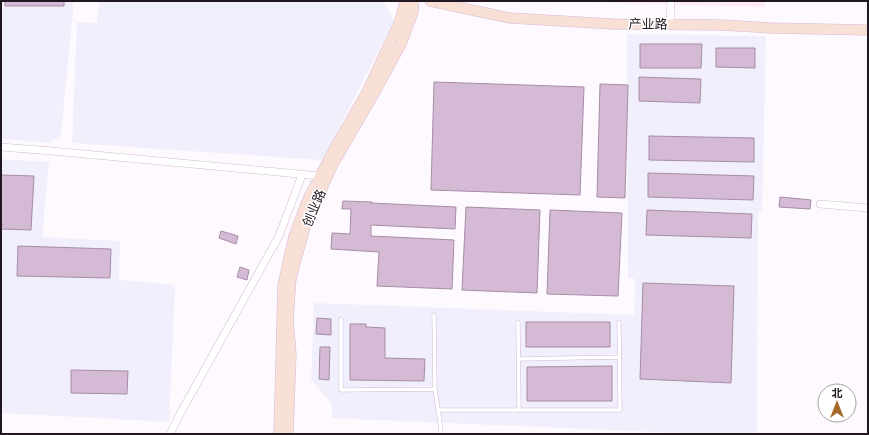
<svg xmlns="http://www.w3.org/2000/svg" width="869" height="435" viewBox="0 0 869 435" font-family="'Asap Condensed','Noto Sans SC',sans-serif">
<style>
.industrial{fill:#f1effc}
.education{fill:#feebf3}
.building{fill:#d4bad5;stroke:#a58da6}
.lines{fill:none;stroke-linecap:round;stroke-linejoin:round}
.lane-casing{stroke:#d3bad5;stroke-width:4.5}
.street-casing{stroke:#d3bad5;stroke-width:8}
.secondary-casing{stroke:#d3bad5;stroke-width:11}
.lane{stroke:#fff;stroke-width:3.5}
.street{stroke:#fff;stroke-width:7}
.secondary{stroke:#f9e0d7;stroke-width:10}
.labels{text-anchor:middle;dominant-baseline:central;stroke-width:3;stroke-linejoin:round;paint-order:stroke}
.street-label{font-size:13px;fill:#201720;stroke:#fff}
</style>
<rect width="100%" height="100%" fill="#fef9fe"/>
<path class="industrial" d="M1 1H74L61 135 50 143 1 139Z
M99 1H384L394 21 322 160 72 143 77 22 97 23Z
M627 34 766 36 762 210 758 213 757 434H704L332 418V404L311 380 314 303 634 315 635 279 628 278Z
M1 159 49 162 42 237 120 241 119 280 175 285 169 422 1 413Z"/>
<path class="education" d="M552 1H765V7Z"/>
<path class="building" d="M5 1H64V6H5Z
M640 44H702L701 68H640Z
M716 48H755V68L716 67Z
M639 77 701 79 700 103 639 101Z
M434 82 584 87 580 195 431 190Z
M600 84 628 85 625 198 597 197Z
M649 136 754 138V162L649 160Z
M648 173 754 176 753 200 648 197Z
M1 175 34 176 31 230 1 229Z
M780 197 811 200 810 209 779 207Z
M343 201 372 202 371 203 456 207 455 229 371 225V236L454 240 452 289 377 286 379 252 331 249 332 233 350 234 351 209H342Z
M466 207 540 210 537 293 462 290Z
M550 210 622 213 618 296 547 294Z
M647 210 752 214 751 238 646 235Z
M221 231 238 236 236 244 219 238Z
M18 246 111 249 110 278 17 276Z
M240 267 249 270 247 280 237 277Z
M643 283 734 286 731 383 640 379Z
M317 318 331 319V335L316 334Z
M526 322H610V347H526Z
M350 324H366V327L385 328V358L425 359 424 381 350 380Z
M320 347H330L329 380 319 379Z
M612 366V401H527V367Z
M71 370 128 371 127 394 71 393Z"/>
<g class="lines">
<g class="lane-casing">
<path id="lane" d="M434 315 435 389 440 423 441 434
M341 319V390L435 389
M518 322 519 410
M519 359 619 357
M438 410H620L619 322"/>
</g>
<g class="street-casing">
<path id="street" d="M670 25 671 1
M1 147 52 151 320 176
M820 204 868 208
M170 434 180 414 279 236 302 175"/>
</g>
<g class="secondary-casing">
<path id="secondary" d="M430 1 510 18 613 24 720 25 771 28 868 30
M279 434 283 285 294 236 308 199 338 142 366 94 400 21 405 1
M288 434 291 354 288 320 291 278 305 227 332 166 372 97 401 44 413 12 414 1"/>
</g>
<use href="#lane" class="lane"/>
<use href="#street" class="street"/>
<use href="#secondary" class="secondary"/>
</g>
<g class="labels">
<g class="street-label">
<text transform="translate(648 24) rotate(1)">产业路</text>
<text transform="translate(314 208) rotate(-67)">创业路</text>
</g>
</g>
<rect width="869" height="435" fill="none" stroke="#201720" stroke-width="4"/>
<g transform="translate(837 403)"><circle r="19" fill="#ffffff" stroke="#a6a2a6"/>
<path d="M0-3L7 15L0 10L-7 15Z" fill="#a36a28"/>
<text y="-6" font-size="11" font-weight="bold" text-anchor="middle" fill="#201720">北</text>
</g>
</svg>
